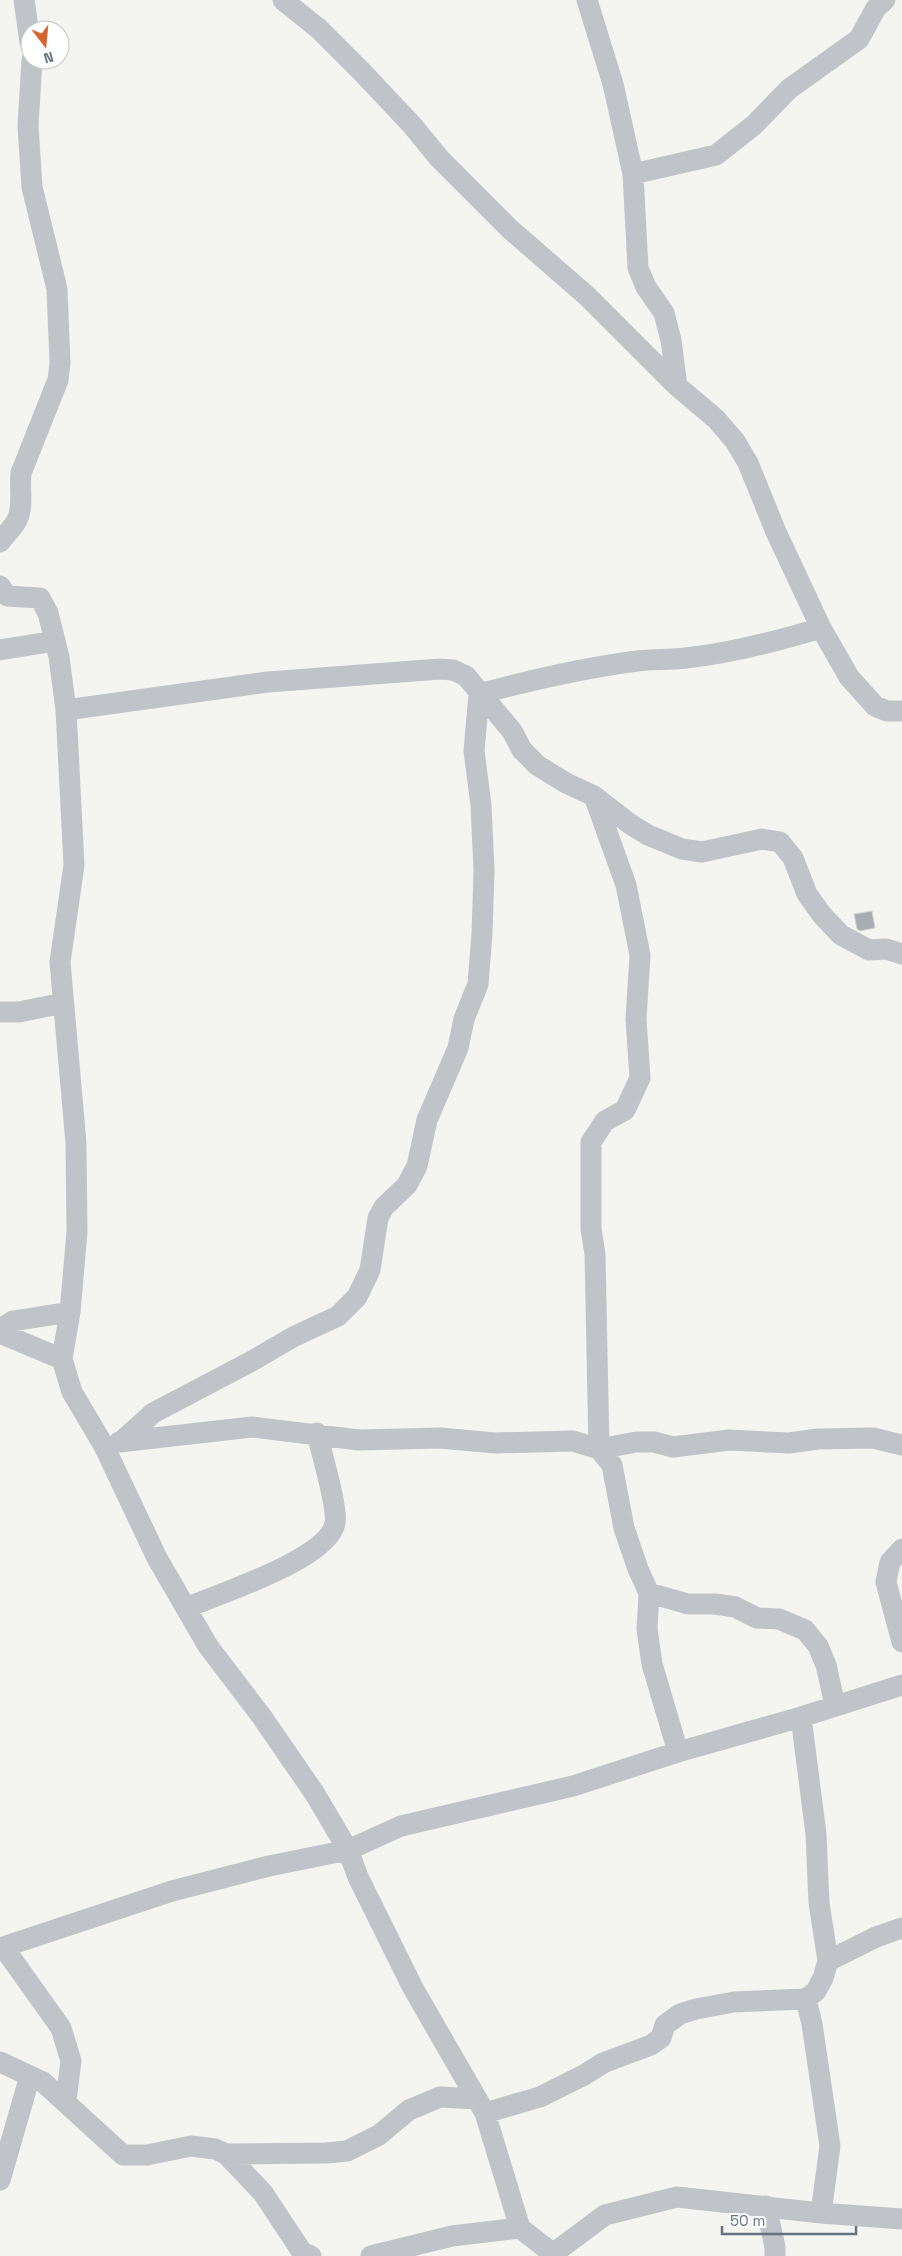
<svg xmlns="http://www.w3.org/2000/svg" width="902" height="2256" viewBox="0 0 902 2256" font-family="'Space Grotesk',sans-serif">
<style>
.building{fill:#a7adb3;stroke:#d6d6d4}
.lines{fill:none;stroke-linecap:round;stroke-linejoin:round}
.minor{stroke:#c0c3c7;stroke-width:21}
</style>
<rect width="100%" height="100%" fill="#f4f5f1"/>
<path class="building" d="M872 911 875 928 860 931 857 929 854 914Z"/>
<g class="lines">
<path class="minor" d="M24 0 30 42
M283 0 319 29 363 73 412 125 439 158 511 230 587 296 677 386 716 419 735 441 748 463 776 532 821 628 849 677 875 706 887 711H902
M587 0 613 84 633 174 638 268 646 287 664 313 671 340 677 386
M633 174 716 155 754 125 789 89 859 39 876 8 885 0
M0 542C5 535 13 528 17 520 24 506 19 488 21 473L58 380 60 363 57 289 32 187 28 126 32 60
M0 586 7 596 40 598 48 613 59 657 66 710 74 865 60 962 76 1143 77 1232 70 1312 62 1359 72 1392 104 1446 157 1558 208 1646 262 1717 315 1794 348 1850 358 1877 413 1988 485 2113 520 2228 556 2256
M0 650 55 641
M66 710 268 682 440 669 453 670 466 676 512 731 522 750 537 765 566 783 594 796 630 824 648 835 682 849 702 852 762 839 780 842 793 858 807 894 822 915 841 935 869 950 886 949 902 954
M594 796 626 885 640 955 636 1019 640 1078 625 1110 605 1121 591 1142V1229L595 1254 599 1449 636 1442H654L673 1447 729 1440 789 1443 818 1439 873 1438 902 1445
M0 1012H19L63 1003
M0 1329 13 1321 70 1312
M0 1333 62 1359
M122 1441 153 1413 252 1361 293 1337 338 1316 357 1297 370 1270 378 1218 384 1207 407 1185 417 1166 427 1120 458 1048 464 1019 478 984 482 934 484 870 481 805 474 751 479 694C531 680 584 668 637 661 653 659 670 660 686 658 731 653 778 641 821 628
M119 1442 252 1427 359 1440 440 1438 495 1443 573 1441 599 1449 612 1465 624 1528 638 1569 649 1593 647 1629 652 1664 678 1752
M902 1549 890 1562 886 1582 902 1642
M649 1593 688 1604H715L735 1607 757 1618 779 1619 805 1630 818 1646 826 1665 835 1705
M186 1608C218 1594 329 1559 335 1523 338 1507 321 1452 317 1433
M0 1948 172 1891 269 1866 348 1850 401 1826 573 1786 678 1752 801 1717 902 1685
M4 1948 61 2028 71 2061 66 2101
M828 1961 876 1937 902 1928
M806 1999 812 2024 830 2146 821 2213
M0 2062 43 2082 123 2155H147L191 2146 215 2149 226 2154 263 2193 302 2252 311 2256
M485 2113 540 2097 584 2075 603 2063 651 2045 661 2038 665 2025 680 2014 696 2009 734 2002 806 1999 816 1991 823 1978 828 1961 819 1903 816 1834 801 1717
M226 2154 327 2153 347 2151 379 2135 409 2110 440 2097 476 2099
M0 2180 30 2076
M766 2206 775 2247V2256
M554 2253 605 2215 677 2197 821 2213 902 2219
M371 2256 452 2236 520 2228"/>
</g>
<g transform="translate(45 45) rotate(164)"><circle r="24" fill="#ffffff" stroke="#c2c7cc"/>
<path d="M0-4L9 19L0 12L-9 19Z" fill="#d56431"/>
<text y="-8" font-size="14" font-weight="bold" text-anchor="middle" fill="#667280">N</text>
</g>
<path d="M722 2226v8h134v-8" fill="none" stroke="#667280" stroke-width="2.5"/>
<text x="730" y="2226" font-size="15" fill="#667280" stroke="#ffffff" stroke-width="4" paint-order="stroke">50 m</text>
</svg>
